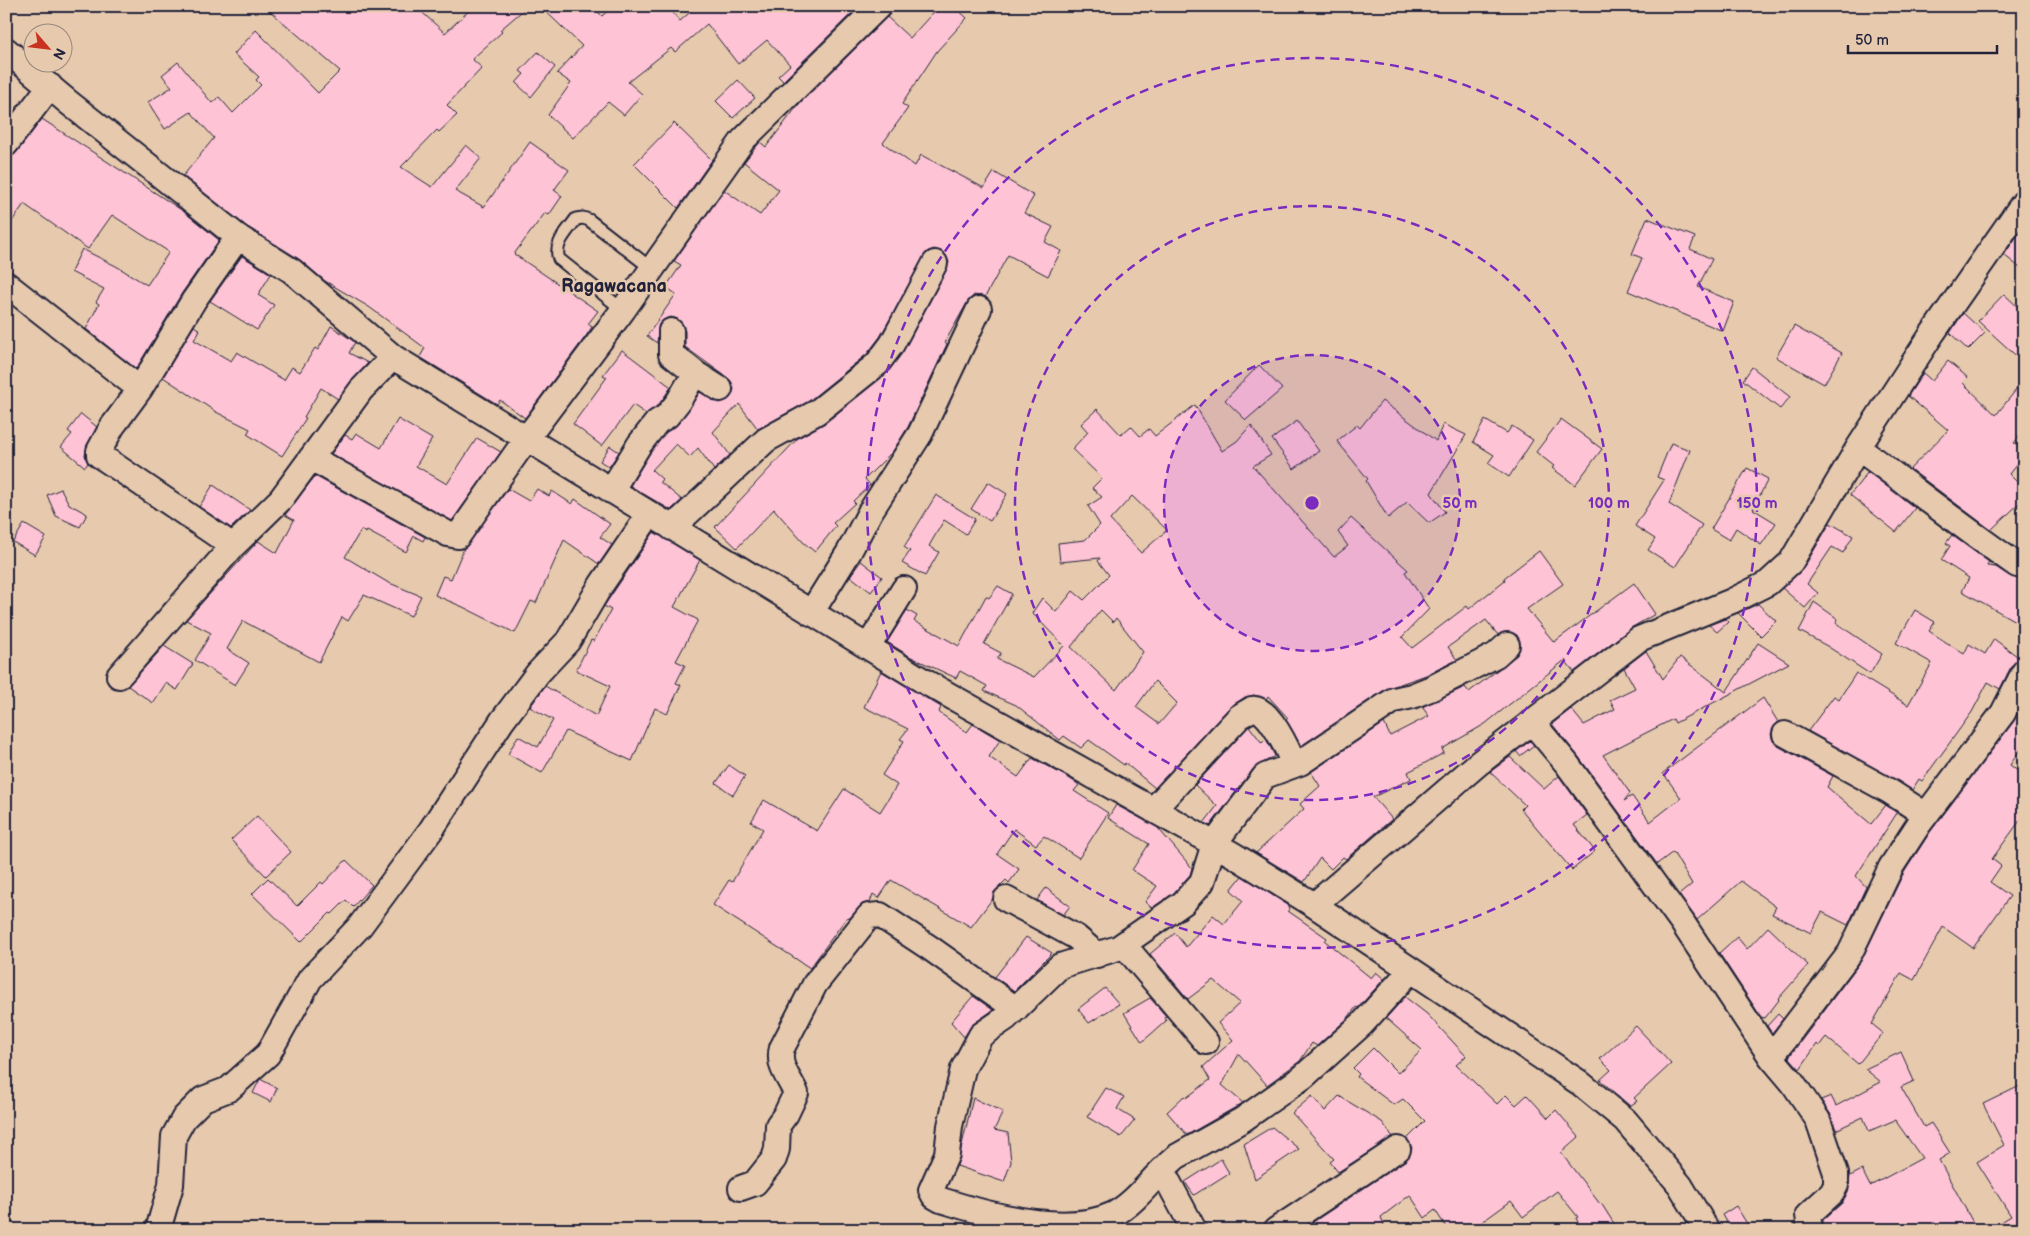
<svg xmlns="http://www.w3.org/2000/svg" width="2030" height="1236" viewBox="0 0 2030 1236" font-family="'Balsamiq Sans',sans-serif">
<style>
.building{fill:#fec3d4;stroke:#22223b;fill-rule:evenodd}
.lines{fill:none;stroke-linecap:round;stroke-linejoin:round}
.lane-casing{stroke:#22223b;stroke-width:15}
.street-casing{stroke:#22223b;stroke-width:28}
.lane{stroke:#e7caae;stroke-width:11}
.street{stroke:#e7caae;stroke-width:24}
.ring{fill:none;stroke:#7b2cbf;stroke-width:2.5;stroke-dasharray:9 6}
.labels{text-anchor:middle;dominant-baseline:central;stroke-width:5;stroke-linejoin:round;paint-order:stroke}
.quarter-label{font-size:18px;font-weight:bold;fill:#22223b;stroke:#e7caae}
.centre{fill:#7b2cbf;stroke:#e7caae;stroke-width:2.5}
.ring-label{font-size:15px;text-anchor:middle;font-weight:bold;fill:#7b2cbf;stroke:#e7caae;stroke-width:5;stroke-linejoin:round;paint-order:stroke}
</style>
<rect width="100%" height="100%" fill="#e7caae"/>
<filter id="ink" filterUnits="userSpaceOnUse"><feTurbulence type="fractalNoise" baseFrequency=".02" numOctaves="2"/><feDisplacementMap in="SourceGraphic" scale="10" xChannelSelector="R" yChannelSelector="G"/><feConvolveMatrix kernelMatrix="1 2 1 2 8 2 1 2 1" color-interpolation-filters="sRGB"/></filter>
<g filter="url(#ink)">
<path class="building" d="M264 6H415L445 33 474 6H528L500 30 502 32 472 59 482 68 447 105 457 115 439 132 437 130 401 167 432 187 466 145 481 158 455 191 484 207 530 142 569 170 554 190 562 196 549 215 545 213 514 254 598 311 588 324 592 327 586 336 525 418 500 400 497 404 420 357 425 348 369 307 325 281 299 259 246 226 183 176 214 138 191 112 165 129 148 102 172 87 162 75 178 62 212 103 219 97 233 113 261 85 256 80 259 77 234 54 256 30 318 93 340 71Z
M540 6H592L602 16 613 6H667L680 21 695 8 693 6H859L783 81 778 76 790 65 767 40 738 64 707 24 675 52 671 48 628 82 642 94 624 115 608 102 573 138 548 115 571 83 557 73 582 46Z
M939 6H954L967 18 937 51 902 104 908 108 883 143 915 166 921 155 984 188 994 172 1034 196 1024 213 1053 227 1045 242 1061 251 1048 276 1008 255 985 297 974 295 967 303 945 342 947 344 908 427 893 451 865 479 870 485 853 501 855 503 833 523 836 526 815 552 803 542 774 509 737 548 715 527 798 438 825 423 888 372 904 350 947 269 949 262 946 255 941 251 934 249 927 252 880 337 867 354 809 401 758 429 739 404 713 432 730 455 714 470 698 448 690 457 676 444 652 470 662 479 660 482 682 500 671 510 630 486 650 453 666 432 678 424 700 392 720 403 731 397 734 389 728 378 685 347V331L678 319 671 317 659 324 657 343 647 336 676 294 666 287 681 265 674 261 724 190 760 215 779 190 744 162 760 142 766 147 799 104 887 17 910 38Z
M538 52 555 67 531 97 516 83 524 74 520 71Z
M738 80 755 98 733 118 716 101Z
M42 119 183 211 219 240 182 293 136 369 86 329 99 304 96 302 104 289 71 272 82 249 116 266 147 285 169 252 112 215 88 249 24 204 6 230V157L17 152Z
M674 123 712 160 678 208 634 164Z
M1647 218 1695 237 1690 249 1712 259 1698 287 1734 302 1723 331 1628 291 1642 258 1632 254Z
M2024 226V271L2004 255Z
M242 256 271 274 258 295 274 305 257 330 210 301Z
M2004 294 2020 309 2017 312 2024 318V363L1978 321Z
M1963 313 1985 333 1968 350 1950 333Z
M194 326 200 330 194 340 231 361 237 352 284 380 292 367 300 372 315 348 318 350 331 326 355 342 349 353 368 363 338 399 321 388 304 417 306 418 282 456 247 434 250 429 216 412 163 377Z
M1794 326 1842 353 1824 384 1776 357Z
M622 350 671 387 658 406 646 414 633 405 602 446 573 424 607 377 603 375Z
M1948 361 1967 377 1962 382 1996 415 2024 380V431L2014 443 2024 450V455L2009 474 2024 489V499L1991 530 1910 469 1948 430 1908 396 1923 373 1932 381Z
M1259 365 1282 389 1246 420 1225 400Z
M1752 367 1790 397 1780 409 1743 380Z
M1382 401 1436 441 1443 424 1466 435 1431 493 1445 512 1429 523 1407 502 1388 518 1366 481 1368 479 1337 441 1357 425 1360 428Z
M1195 405 1222 451 1237 441 1251 425 1271 455 1253 466 1334 557 1348 546 1338 532 1351 518 1408 570 1405 572 1429 609 1402 637 1412 648 1467 606 1469 609 1505 580 1504 578 1539 551 1563 584 1527 609 1554 642 1634 583 1655 614 1631 628 1574 672 1565 660 1485 724 1442 749 1444 753 1408 772 1411 779 1373 797 1392 819 1346 859 1343 857 1331 869 1320 858 1304 882 1256 853 1304 809 1300 804 1320 786 1311 772 1384 723 1390 736 1429 716 1422 707 1465 687 1469 692 1517 655 1520 643 1517 635 1511 632 1498 635 1486 620 1448 647 1457 660 1426 675 1386 689 1301 746 1286 720 1288 718 1268 696 1266 699 1254 695 1245 697 1230 707 1155 788 1125 763 1124 765 1089 740 1081 748 1064 736 1060 740 1016 705 984 691 987 686 960 671 956 678 911 657 887 642 907 610 917 616 914 621 959 646 986 596 989 598 998 586 1012 594 984 644 1001 653 997 659 1034 677 1064 646 1032 613 1042 598 1056 612 1073 591 1084 600 1109 575 1098 561 1100 558 1060 562 1058 543 1085 540 1100 525 1088 506 1102 497 1092 488 1102 478 1072 449 1088 432 1081 424 1097 409 1121 435 1131 426 1140 436 1149 429 1155 436ZM1132 496 1167 530 1141 553 1110 520ZM1101 610 1113 622 1116 618 1143 652 1116 690 1071 647ZM1155 681 1177 703 1159 724 1136 707Z
M81 414 97 427 87 445 85 455 88 463 85 467 61 447 72 434 68 431Z
M398 419 432 439 416 466 447 484 477 438 501 452 452 521 331 454 345 435 352 439 356 433 381 448Z
M1561 419 1602 449 1575 485 1552 468 1554 466 1536 452Z
M1485 420 1507 433 1512 426 1533 440 1509 477 1488 463 1494 455 1473 442Z
M1297 421 1319 451 1294 469 1272 439Z
M1671 443 1690 450 1669 504 1702 525 1675 567 1648 550 1655 539 1635 526 1664 480 1657 477Z
M610 446 619 452 609 467 600 461Z
M1747 468 1768 479 1753 509 1776 523 1761 545 1736 528 1729 540 1711 529Z
M1868 472 1915 508 1896 532 1850 495Z
M315 476 425 537 423 541 414 536 406 552 367 531 366 533 361 530 345 557 387 582 421 596 411 616 364 595 348 621 342 617 319 662 243 621 227 649 249 663 235 685 195 660 211 633 186 620 258 541 277 553 294 520 285 515Z
M988 482 1007 494 990 521 971 509Z
M213 485 250 510 231 528 199 507Z
M61 489 69 504 87 514 80 527 56 516 47 495Z
M508 489 529 501 537 489 549 496 552 491 572 504 575 499 610 524 600 537 612 545 599 564 564 540 536 603 531 601 515 633 463 607 435 595 443 576 451 579 464 548Z
M936 495 975 519 966 534 944 520 929 546 939 552 925 576 902 563 910 551 904 547Z
M1830 523 1853 536 1843 553 1832 547 1807 584 1818 593 1805 608 1782 588 1803 569Z
M24 524 46 537 35 555 13 542Z
M654 532 700 560 674 607 698 620 676 661 685 665 676 683 681 685 667 714 655 708 632 761 566 731 542 773 508 754 518 736 538 747 553 720 530 707 545 686 596 716 610 686 576 670 591 640 594 641 611 610 604 606Z
M1952 535 1989 562 1987 566 1996 567 2015 578 2024 579V626L1962 591 1969 578 1941 560 1950 546 1946 543Z
M861 561 882 577 871 592 850 576Z
M1814 602 1838 619 1836 623 1882 654 1870 674 1827 646 1799 631Z
M1758 604 1776 621 1761 636 1738 613Z
M1915 610 1935 622 1929 631 1964 654 1969 644 1985 654 1994 639 2021 659 2012 665 2000 689 1988 682 1972 712 1922 781 1919 779 1912 790 1808 731 1834 696 1839 699 1856 673 1908 705 1932 663 1896 643Z
M1725 619 1728 622 1717 632 1709 625Z
M1758 643 1789 663 1675 723 1673 719 1603 755 1630 793 1624 801 1632 796 1650 822 1681 798 1663 773 1763 698 1778 722 1771 734 1773 741 1778 746 1833 776 1827 787 1871 824 1886 805 1897 813 1856 876 1866 887 1848 925 1822 912 1811 933 1772 914 1776 907 1741 881 1697 920 1679 895 1692 884 1673 852 1657 864 1578 756 1552 724 1571 709 1584 725 1615 709 1610 700 1635 688 1624 668 1646 651 1663 679 1680 657 1726 692Z
M164 646 193 664 177 690 166 683 153 703 128 686Z
M881 671 941 707 939 712 941 714 967 732 973 724 1000 740 989 757 1018 777 1032 758 1069 778 1079 785 1074 791 1108 813 1079 858 1044 836 1036 845 1014 829 997 854 1019 869 1009 883 1006 880 994 892 993 898 971 927 891 880 879 898 873 894 870 902 862 904 850 918 847 917 810 968 713 905 729 880 732 882 763 829 751 822 764 800 817 831 844 789 880 812 897 785 882 775 904 741 900 739 908 729 864 707Z
M2024 703V744L2010 765 2024 776V815L1992 859 2001 866 1990 882 2010 896 1973 948 1943 927 1914 980 1901 973 1872 1024 1883 1033 1858 1064 1826 1037 1819 1046 1817 1044 1800 1069 1789 1057 1861 961 1903 874 1930 832 2014 721Z
M1249 726 1262 743 1266 739 1275 756 1254 768 1210 826 1204 823 1217 806 1195 785Z
M1530 741 1534 745 1520 756 1516 751Z
M1510 757 1544 789 1559 776 1587 815 1574 825 1595 851 1572 870 1521 809 1525 805 1490 772Z
M729 765 745 776 733 795 716 783Z
M1116 805 1157 827 1192 868 1190 875 1174 893 1152 908 1145 902 1157 886 1132 870 1149 844 1108 818Z
M257 816 291 852 266 876 231 840Z
M346 860 372 885 353 907 346 900 332 914 330 913 301 942 252 894 268 878 297 906 321 882 323 884Z
M1242 876 1288 905 1290 908 1288 911 1327 938 1325 941 1371 978 1376 972 1384 979 1358 1008 1356 1007 1348 1018 1317 1046 1312 1043 1300 1061 1267 1085 1239 1054 1222 1085 1243 1103 1187 1135 1167 1112 1184 1096 1186 1098 1210 1080 1203 1067 1233 1040 1218 1023 1240 1003 1213 980 1188 999 1150 954 1175 933 1186 947 1213 915 1224 924 1243 901 1231 890Z
M1046 888 1070 906 1063 915 1037 900Z
M1768 927 1808 965 1778 999 1779 1000 1765 1018 1761 1017 1719 953 1737 937 1747 949Z
M1026 937 1052 953 1014 991 995 977Z
M1105 988 1119 1004 1089 1023 1078 1009Z
M973 996 993 1010 973 1024 964 1037 951 1022Z
M1405 997 1427 1014 1466 1056 1456 1065 1497 1104 1506 1095 1516 1105 1527 1095 1548 1118 1556 1110 1579 1137 1561 1153 1600 1204 1601 1203 1618 1230H1582L1576 1218 1578 1217 1557 1191 1523 1217 1511 1201 1471 1230H1448L1435 1210 1425 1218 1410 1195 1381 1217 1386 1230H1301L1406 1160 1410 1155 1412 1148 1407 1139 1425 1121 1403 1099 1394 1105 1357 1077 1359 1074 1353 1068 1373 1048 1398 1073 1422 1050 1386 1018Z
M1150 998 1166 1016 1164 1017 1166 1021 1142 1042 1124 1013Z
M1778 1014 1783 1019 1772 1033 1767 1026Z
M1636 1026 1671 1064 1634 1098 1637 1101 1630 1106 1600 1080 1611 1070 1600 1059Z
M1901 1052 1914 1081 1901 1087 1924 1127 1931 1123 1950 1153 1939 1160 1977 1230H1823V1220L1842 1203 1848 1191 1850 1176 1862 1170 1870 1186 1922 1158 1895 1120 1869 1131 1863 1117 1836 1130 1831 1115 1821 1100 1831 1096 1836 1106 1881 1082 1865 1069Z
M260 1079 277 1088 271 1102 253 1093Z
M2024 1084V1230H1988L2011 1216 1977 1162 2004 1145 1983 1104Z
M1106 1088 1124 1097 1117 1109 1135 1120 1121 1137 1087 1117Z
M1312 1096 1325 1111 1339 1096 1382 1122 1393 1137 1338 1172 1330 1162 1334 1159 1292 1113Z
M973 1098 1003 1112 994 1130 1008 1133 1011 1162 1004 1182 957 1166Z
M1272 1127 1299 1149 1255 1179 1244 1144Z
M1221 1159 1229 1173 1194 1195 1185 1182Z
M1736 1206 1751 1230H1731L1722 1215Z"/>
<g class="lines">
<g class="lane-casing">
<path id="lane" d="M623 310 559 259C553 244 568 231 576 219L583 218 589 220 652 269"/>
</g>
<g class="street-casing">
<path id="street" d="M6 50 68 102 238 237 292 271 393 357 922 680 1232 854 1314 905 1580 1083 1625 1120 1680 1185 1707 1230
M6 144 50 86
M6 284 140 389
M695 373 720 389
M1858 448C1912 487 1963 528 2017 565L2024 566
M311 458 448 534 458 536 527 438 623 310 743 140 879 6
M611 491 639 445 657 422 667 416 678 402 695 373 671 354V331
M672 528 766 440 817 412 877 364 892 344 935 263
M233 546 111 463 99 455V451L112 427 140 389 194 300 238 237
M811 613 849 552 870 512 920 434 979 309
M868 647 904 589
M119 676 233 546 281 499 361 390 393 357
M1532 722 1567 764 1682 922 1771 1057 1793 1083 1818 1120 1836 1173V1185L1832 1193 1808 1215 1810 1230
M1785 734 1889 791 1926 815
M1153 810 1240 716 1252 709C1268 705 1289 752 1294 765
M1006 899 1076 937 1097 955
M1314 905 1479 763 1639 639 1732 601 1768 583 1791 562 1858 448 1932 334 2024 202
M1124 945 1206 1042
M1771 1057 1850 953 1891 867 1919 824 2003 713 2024 672
M1162 1170C1147 1185 1133 1204 1114 1214 1068 1236 988 1215 941 1200L934 1196 931 1190 947 1154 950 1126 963 1069 981 1035 1006 1018 1060 966 1118 948 1183 903 1202 882 1214 844 1265 776 1300 763 1394 700 1412 696 1432 688 1496 655 1507 645
M741 1188 755 1183 774 1159 777 1149 778 1125 786 1114 796 1093C789 1077 777 1066 782 1048L815 984 869 916 880 915 930 948 1016 1009
M158 1230 171 1185 174 1136 184 1118 203 1099 229 1089 268 1054 310 979 360 926 431 830 502 721 538 673 568 641 601 585 649 515
M1194 1230 1162 1170 1176 1157 1242 1120 1303 1077 1362 1024 1411 970
M1276 1230 1398 1149"/>
</g>
<use href="#lane" class="lane"/>
<use href="#street" class="street"/>
</g>
</g>
<circle cx="1312" cy="503" r="148" fill="#7b2cbf" fill-opacity=".12"/>
<g class="ring">
<circle cx="1312" cy="503" r="148"/>
<circle cx="1312" cy="503" r="297"/>
<circle cx="1312" cy="503" r="445"/>
</g>
<g class="labels">
<g class="quarter-label">
<text x="614" y="286">Ragawacana</text>
</g>
</g>
<circle cx="1312" cy="503" r="8" class="centre"/>
<g class="ring-label">
<text x="1460" y="508">50 m</text>
<text x="1609" y="508">100 m</text>
<text x="1757" y="508">150 m</text>
</g>
<rect width="2030" height="1236" fill="none" stroke="#e7caae" stroke-width="25"/>
<rect x="12" y="12" width="2005" height="1211" fill="none" stroke="#22223b" stroke-width="2" filter="url(#ink)"/>
<g transform="translate(48 48) rotate(118)"><circle r="24" fill="#e7caae" stroke="#988780"/>
<path d="M0-4L9 19L0 12L-9 19Z" fill="#c8321e"/>
<text y="-8" font-size="14" font-weight="bold" text-anchor="middle" fill="#22223b">N</text>
</g>
<path d="M1848 45v8h149v-8" fill="none" stroke="#22223b" stroke-width="2.5"/>
<text x="1855" y="45" font-size="15" fill="#22223b" stroke="#e7caae" stroke-width="4" paint-order="stroke">50 m</text>
</svg>
